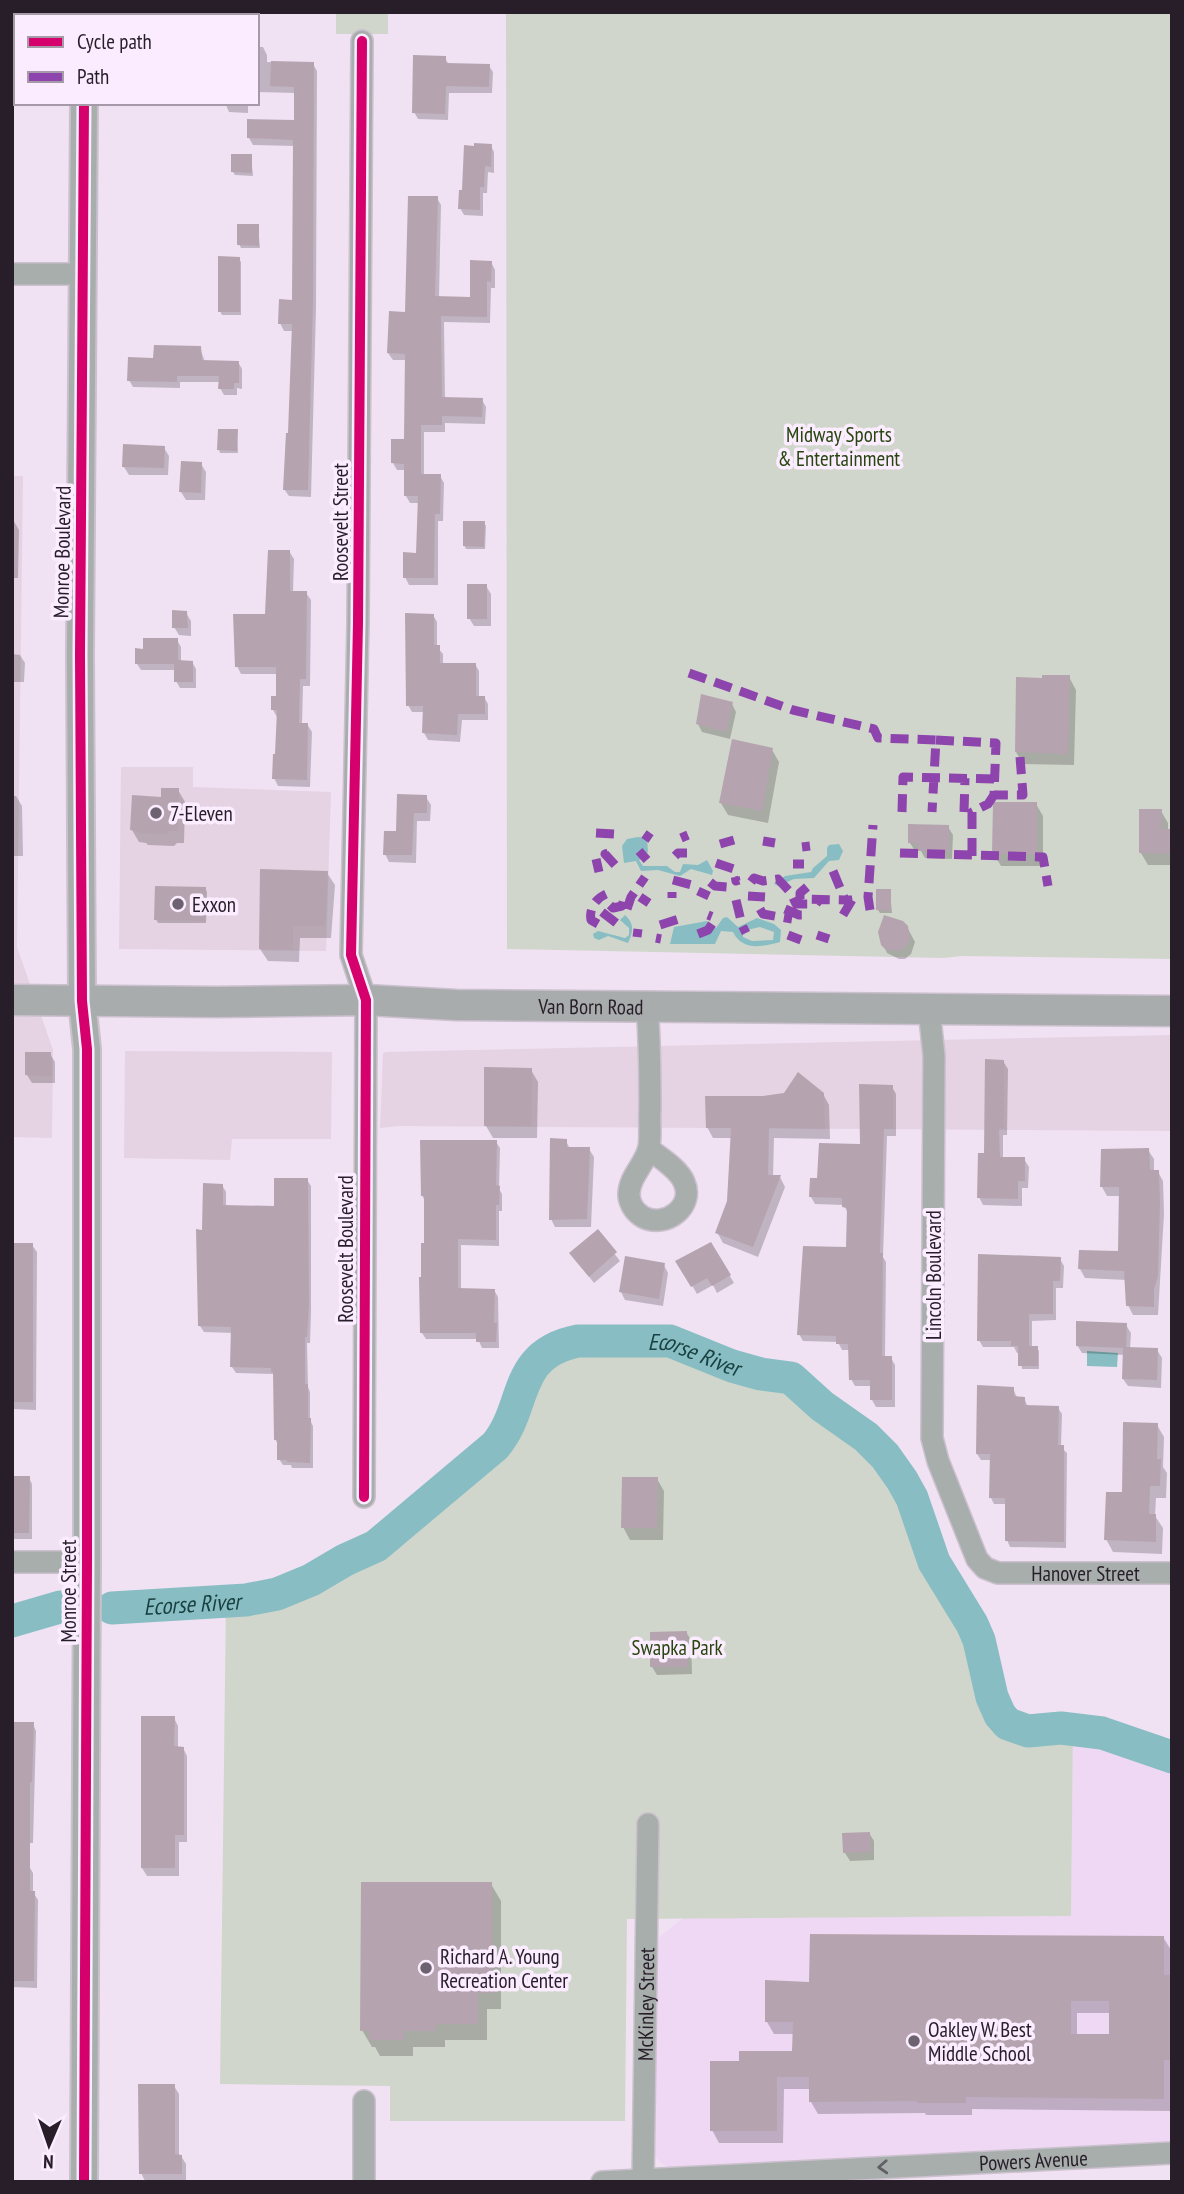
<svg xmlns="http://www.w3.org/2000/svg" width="1184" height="2194" viewBox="0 0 1184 2194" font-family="'PT Sans Narrow',sans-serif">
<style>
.commercial{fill:#e5d2e2}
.built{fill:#eed8f3}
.green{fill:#d1d6cc}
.water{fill:#88bec3;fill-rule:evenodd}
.shadow{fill:#0003;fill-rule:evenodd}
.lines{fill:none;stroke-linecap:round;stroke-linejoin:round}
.river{stroke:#88bec3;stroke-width:33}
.building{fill:#b5a4af;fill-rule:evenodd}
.minor-casing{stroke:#cbc0cd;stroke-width:24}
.tertiary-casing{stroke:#cbc0cd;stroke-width:30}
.secondary-casing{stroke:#cbc0cd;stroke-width:33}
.minor{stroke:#a8aeac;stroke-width:21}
.tertiary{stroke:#a8aeac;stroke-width:26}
.secondary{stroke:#a9acad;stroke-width:30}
.quiet{stroke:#8e44ad;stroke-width:9;stroke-dasharray:18 9;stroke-linecap:butt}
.cycleway-casing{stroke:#fbedff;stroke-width:15}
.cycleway{stroke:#d6006c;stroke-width:10}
.oneway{stroke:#615f64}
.poi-dot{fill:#6d6370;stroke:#fbedff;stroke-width:2.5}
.labels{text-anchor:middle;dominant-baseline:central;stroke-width:7;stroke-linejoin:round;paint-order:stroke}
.park-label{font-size:21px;fill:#28450e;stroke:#fbedff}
.street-label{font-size:21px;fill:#271e29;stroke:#fbedff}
.poi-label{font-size:21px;fill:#271e29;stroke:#fbedff;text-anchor:start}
.water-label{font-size:23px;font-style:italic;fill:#1a4141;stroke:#fbedff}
</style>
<rect width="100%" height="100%" fill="#f0e2f3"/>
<path class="commercial" d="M12 476H23L17 947 53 1050 52 1138 12 1137Z
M121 767H193V787L331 792 326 951 119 949Z
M1172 1035V1131L398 1126 380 1128 383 1054 385 1052Z
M125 1051 332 1052 331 1139H232L230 1160 124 1158Z"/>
<path class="built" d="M1073 1729 1120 1737 1172 1757V2143L668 2167 661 2163 655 2157 654 2147 657 1939 683 1918 1071 1916Z"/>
<path class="green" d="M336 12H388V34H336Z
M506 12H1172V959L962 956 944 958 507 949Z
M652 1340 670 1341 732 1366 761 1374 791 1378 822 1406 866 1437 885 1456 902 1480 912 1498 934 1562 972 1624 979 1640 992 1697 1000 1715 1008 1724 1028 1731 1073 1729 1071 1916 627 1919 625 2121H390V2086L220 2084 226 1601 246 1600 277 1594 311 1580 345 1560 366 1552 438 1495 495 1446C510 1429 513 1408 521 1387 545 1329 601 1342 652 1340Z"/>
<path class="water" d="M638 837 647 838 648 852 639 860 643 866H667L675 872H680L683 864 698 865 707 860 713 871 712 875 691 869 680 876 658 870 641 871 636 861 624 863 622 846 627 839Z
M839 844 843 851 839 860 829 861 814 878 794 879 778 886 774 884 785 876 811 872 813 868 827 856V848L829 845Z
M625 915C635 924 633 932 628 943L608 936 599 940 594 938 593 934 598 931 625 938 629 935V928L620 920Z
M727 917 738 927 757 918 774 924 781 930 780 942C762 947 742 951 733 932L721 931 715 944H670L674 927 707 921 716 928 723 918ZM760 927 774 932 773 940 752 941 743 937V931Z
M1087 1351 1118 1353 1117 1367 1087 1366Z"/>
<path class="shadow" d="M257 47H263L267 55V62L313 64 317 71 316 308 311 497 289 496 284 489 290 435 293 331H284L280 323 294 301 295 146 253 145 249 138 295 122 296 93 257 92Z
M445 58 449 65 489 66 493 72 492 93H449L448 120 418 119 414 112Z
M225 103H248V113L229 112Z
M491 146 494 152V173L488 172 487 193H483V216L464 215 460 208 464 192Z
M251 156 253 176 235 175 233 172Z
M437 198 441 205 439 298H472L491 262 495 270V288H491L490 323 444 322 445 399 482 400 486 407 485 424 445 423V432H424V476H440L444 483 443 521H438V585H409L405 577 417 554 419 503H410L406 496V470H397L393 463 406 440 407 360H393L388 353 407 314Z
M258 226 260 248H241L239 244Z
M239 259 241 262V315H222L220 311Z
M200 348 205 362H238L242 369V389L237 388V395H224L220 388V382H180V388L133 387 129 380 155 359Z
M237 431 238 453H220L219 449Z
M164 448 169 456 168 475H129L124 467Z
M201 464 206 472 205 500H186L181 492Z
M12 518 19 530 18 578H12Z
M484 523 486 526 485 549H466L464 545Z
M289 551 294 559 293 593H306L311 600 310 686H303L302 724H307L312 732 310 787 278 786 274 778 277 756V717L273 710 277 698 278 674H241L237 666 267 616Z
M486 586 491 594V626H474L469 618Z
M186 613 191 621V636L179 635 174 627Z
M433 615 437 622V647L443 654V665L475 664 479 671V697H484L488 704V720H462L460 742 428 740 424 733 425 712H412L408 705Z
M177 640 181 647V662H192L196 669V688H180L176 681V670H141L137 664 145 651Z
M12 654 20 655 25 663 24 682H12Z
M1069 677 1076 690 1074 765 1023 764 1016 752Z
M732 704 736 712 730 739 702 732 698 724Z
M772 750 779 762 768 823 728 815 721 803Z
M178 790 185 802 184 843H177L174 846 148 845 146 843 139 842 132 830 163 799Z
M12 796H16L22 806 23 856H12Z
M426 797 431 805 430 821H417L416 863 389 862 385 854 398 833Z
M1036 804 1043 816V866H1001L994 854Z
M1161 811 1168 823V831H1172V865H1148L1141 853Z
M948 827 953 835 952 859 925 858 921 851H915L910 843Z
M327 873 335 885 331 938H300L299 962 268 961 260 949Z
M205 888 207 892 206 923H158L156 919Z
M890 891 892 913H880L878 910Z
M907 927 915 942 911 954 905 959H899L887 953 883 944Z
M50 1054 55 1062V1083H32L27 1075Z
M1003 1061 1008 1069 1007 1135H1003V1159H1024L1029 1167 1028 1188H1022V1206L983 1205 979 1197Z
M531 1070 538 1082 537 1138H493L486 1126Z
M892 1087 896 1094V1136H887L883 1257 886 1262 885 1358H891L895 1365V1407H876L872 1400V1386H855L851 1379 850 1350H842L838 1342 803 1341 799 1334 848 1249V1214L844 1205 815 1204 811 1197 819 1180 862 1146Z
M823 1094 829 1105 830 1139 774 1138 773 1177H780L785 1187 758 1257 723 1243 717 1232 729 1201 732 1138H713L707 1127 763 1098Z
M566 1141 570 1149H589L594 1157 591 1227H555L551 1219Z
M496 1142 500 1148 499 1189 502 1194V1211H499V1246L461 1245V1290H494L498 1297 499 1348H482L478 1339H426L422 1333 425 1201 422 1195Z
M1148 1150 1154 1159V1172H1158L1163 1181 1164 1214 1158 1315H1133L1128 1305 1126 1280 1085 1278 1080 1269 1120 1253 1121 1196H1107L1102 1187Z
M307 1180 311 1186V1311L310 1343H307L308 1387 310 1392V1420L313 1426V1468H292L291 1465H283L279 1459V1446L275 1439 274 1374 236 1373 232 1367 233 1333 204 1332 200 1326 204 1231 222 1185 226 1192V1207L276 1208Z
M597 1231 620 1261 594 1283 571 1253Z
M711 1244 734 1283 717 1293 713 1285 697 1294 678 1261Z
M12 1245H32L37 1252 36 1410 12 1409Z
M1060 1259 1064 1266 1063 1288H1056V1320L1032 1321V1348H1037L1039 1351V1369H1022L1020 1353H1017L1014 1347H983L979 1340Z
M664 1265 668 1273 663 1306 625 1300 621 1292Z
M1126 1325 1131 1333 1130 1349 1157 1350 1162 1358 1161 1388 1128 1386 1123 1379 1124 1355 1082 1353 1077 1345Z
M1013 1388 1017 1398H1024L1028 1407 1058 1408 1062 1414 1061 1447 1067 1453 1066 1548 1010 1547 1007 1540V1504H994L991 1498V1460H981L977 1454Z
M1157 1425 1164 1437 1163 1467 1167 1473 1166 1498H1156L1155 1516 1163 1528 1162 1554 1113 1552 1106 1539 1123 1494Z
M12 1478H29L32 1484V1539H12Z
M657 1479 664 1491 663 1540H630L623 1527Z
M686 1632 691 1640 692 1674 657 1675 652 1667Z
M174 1718 178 1726V1748H183L187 1756V1842H179V1876H147L142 1868Z
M33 1724 36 1731 33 1843H12Z
M869 1833 874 1841V1860L850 1861 845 1853Z
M12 1866H29L33 1873V1892L38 1900 37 1988 12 1987Z
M491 1884 501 1901V2009H487V2040H445V2047H413V2056H380L375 2047H372L362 2030Z
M1163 1937 1171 1950 1172 1976 1170 2111 972 2109V2115H926L925 2113 818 2114 811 2102V2089H784L783 2143H719L712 2130 741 2063 794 2053V2034H774L767 2022 811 1984ZM1077 2013H1111V2036H1077Z
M174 2086 179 2094V2156H181L186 2164V2181H145L141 2173Z"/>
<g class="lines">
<g class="river">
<path id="s1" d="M112 1608 246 1600 277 1594 311 1580 345 1560 376 1546 495 1446C528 1408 511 1354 578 1341H670L732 1366 761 1374 791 1378 822 1406 866 1437 885 1456 902 1480 912 1498 934 1562 972 1624 979 1640 992 1697 1000 1715 1008 1724 1028 1731 1061 1728 1102 1733 1172 1757"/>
<path d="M12 1621 60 1607"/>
</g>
</g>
<path class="building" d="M413 55 446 56V63L490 64 489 87 446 86 445 114 412 113Z
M271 61 314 62 313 300 308 490H283L286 433H288L292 324H278L279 299 292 300 293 140 247 138V119L294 120V87L270 86Z
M474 143 492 144 491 167 485 166 484 187H480V210L458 209 459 190H462L464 145 474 146Z
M231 154H252V173L231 172Z
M408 196H438L435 296 470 297V260L492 261 491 282 487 281V317L441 316 442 397 483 398 482 417 442 416V425H421V474H441L440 514H435L434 578H403V552L416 553 418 496H404V464L391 463V439H404L405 354 387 353 389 311 405 312Z
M237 224H259V246L237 245Z
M218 256 240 257V312H218Z
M154 345 201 346 202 360 239 361V383H234V389H218L219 376H177V382L127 381 128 357 153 358Z
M218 429H238L237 451 217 450Z
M123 444 165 446 164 468 122 467Z
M181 461 202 462 201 493 179 492Z
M463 521H485L484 547 463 546Z
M268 550H290V591H307L306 679H300L299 723H308L307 780 272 779 273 754H275L277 710H271V696H276V667H235L233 614H265Z
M467 584H487V619H467Z
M172 610 187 611 188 628H172Z
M405 613 434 614V645H440V663H476V696H485V714H458L457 735 422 733 423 706H406Z
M143 638H178V660L193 661V682H174V664H135V648L143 649Z
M1042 675H1070L1068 754 1015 752 1016 677 1042 678Z
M701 694 733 702 726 732 696 724Z
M732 739 773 748 762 811 719 803Z
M161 788H179L178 831H169L167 834 139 833 137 831 130 830 132 795 161 797Z
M397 794 427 795V813H414L412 855H383L384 831H396Z
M993 802H1037V854H992Z
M1139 809H1162L1161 829H1172V854L1139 853Z
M908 824 949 825V851H918V844L908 843Z
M260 869 328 871 325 926H293V950L259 949Z
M155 886 206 887 205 921 154 920Z
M876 889H891V911L876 910Z
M884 915 903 921 908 926 910 940 901 951 886 950 881 945 878 932Z
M25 1052H51L52 1076 25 1075Z
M985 1059 1004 1060V1128H999L1000 1157H1025V1181H1018V1199L977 1198 978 1153H984Z
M484 1067 532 1068 531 1126H484Z
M798 1072 824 1093 825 1129 769 1128 768 1175H781L753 1247 715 1233 727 1201 731 1128H706L705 1096H763L784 1093Z
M859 1084 893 1085V1129H884L880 1253H883L882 1356H892V1400H870V1380H849L848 1344H836V1336L797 1335 803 1246 846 1247 847 1208 842 1207V1198L809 1197 810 1178H817L819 1143 860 1144Z
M550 1138 567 1139V1147H590L587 1219 549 1220Z
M420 1140H497L496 1185 500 1186 499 1205H496V1240L458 1239V1288L495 1289 494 1323H497L496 1342H476V1333H420L419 1277H421V1243H424V1196H421Z
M1149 1148 1150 1170H1159L1160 1203 1158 1276 1154 1289V1307L1126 1306 1124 1271 1078 1269 1079 1250 1118 1251 1119 1187H1100L1101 1149Z
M274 1178H308L309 1304 307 1337H305V1384H308V1418H311L310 1463 287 1462V1460H277V1440H274L273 1372H271V1368L230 1367 231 1327 198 1326 196 1229 202 1230 203 1183 223 1184V1205L274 1206Z
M598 1229 617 1252 589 1277 569 1253Z
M711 1242 731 1275 712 1286 707 1278 691 1287 675 1261Z
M12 1243H33V1402H12Z
M978 1254 1061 1257 1060 1281H1053V1314H1029V1346H1011V1341H977Z
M625 1256 665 1263 659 1299 619 1292Z
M1076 1321 1127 1323 1126 1347 1158 1348 1157 1380 1122 1379 1123 1348 1076 1346Z
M1018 1346H1038V1366H1018Z
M977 1385 1014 1387V1396L1025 1397V1405L1059 1406 1058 1445H1064V1542L1005 1541V1498H989L990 1454H976Z
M1123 1422 1158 1423 1157 1459H1161L1160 1486H1150L1149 1514H1156V1542L1104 1540 1106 1492H1122Z
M12 1476H30L29 1533H12Z
M622 1477H658L657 1528H621Z
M687 1631 688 1667H650V1632Z
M141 1716H175L174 1746 184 1747V1835H175V1868H141Z
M12 1722H34L32 1782H30V1891H35L34 1981H12Z
M870 1832 871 1852 843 1853 842 1833Z
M361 1882H492V1993H478V2024H436V2031H404V2040H369V2031H360Z
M810 1934 1164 1936V1975H1172V2060H1164V2099L966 2097V2103H917V2101L809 2102V2077H777V2131H710V2061H739V2051H792L793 2022H765V1980L809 1982ZM1071 2001H1109V2034H1071Z
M138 2084H175V2154L182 2155V2174H139Z"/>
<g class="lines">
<g class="minor-casing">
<g id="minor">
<path d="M362 41 358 623 351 955 366 1000 364 1497"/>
<path d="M12 274H82"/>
<path d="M647 1006C650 1041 650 1074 650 1109 649 1121 651 1135 649 1147 646 1164 628 1177 629 1196 630 1205 636 1213 643 1217 666 1229 695 1206 684 1182 678 1168 660 1158 649 1149"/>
<path id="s2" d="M929 1009 934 1056 932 1438 938 1461 977 1559 985 1568 998 1573H1172"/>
<path d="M12 1562H87"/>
<path d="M364 2182V2101"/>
<path id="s3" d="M602 2182 1172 2153"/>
<path id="s4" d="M643 2182 648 1824"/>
</g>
</g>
<g class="tertiary-casing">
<path id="tertiary" d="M85 16V12
M84 2182 87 1562V1049L82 1001 80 655 84 103"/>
</g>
<g class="secondary-casing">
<g id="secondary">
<path id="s5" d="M12 1000 217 1002 366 1000 456 1005 1172 1011"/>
</g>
</g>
<use href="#minor" class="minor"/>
<use href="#tertiary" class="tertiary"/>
<use href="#secondary" class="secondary"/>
<path class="quiet" d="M689 673 793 710 874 729 878 738 936 740 932 812
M936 740 996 743 994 795H1023L1020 757
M902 812 903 777 995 779
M964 812 965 778
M596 833 615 834
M644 834 651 839
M681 838 688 835
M763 841 775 843
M720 844 734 840
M802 847 810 846
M639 851 647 860
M608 853 605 854 616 866H619
M900 853 1043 857 1048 886
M675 856 678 853H687
M972 856V812L988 804 994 795
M596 859 599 872
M716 863 734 869 736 881 739 880
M793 864H804
M833 871 845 900H852
M673 880 692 885
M710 882 715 886 728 887
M751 882 754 878 763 881 778 879 791 893 796 904H816L819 900
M807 887 800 893V899L845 900
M698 891 709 896
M672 892V898
M748 896 765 897
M640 897 649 903
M736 900 742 925 746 933
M610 905 613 908 622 906 625 895
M627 909 631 897 645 877
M760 909 763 914 792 919
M785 909 799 915H808
M870 910 868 897 873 825
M602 912 620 926
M843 915 852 900 858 899
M598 924 591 920C589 909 595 899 606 894
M660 925 679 919
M698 934 708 930 714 921 713 917 708 915
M788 935 801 940
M817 935 829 939
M637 937 638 929
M656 938 661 939"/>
<g class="cycleway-casing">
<path id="cycleway" d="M362 41 358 623 351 955 366 1000 364 1497
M84 2182 87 1562V1049L82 1001 80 655 84 103"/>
</g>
<use href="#cycleway" class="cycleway"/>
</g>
<defs><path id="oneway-chevron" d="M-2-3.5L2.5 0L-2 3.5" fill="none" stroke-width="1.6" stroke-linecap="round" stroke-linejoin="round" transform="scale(1.75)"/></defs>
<use class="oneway" href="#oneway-chevron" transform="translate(883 2167) rotate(177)"/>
<g class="poi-dot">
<circle cx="156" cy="813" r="7"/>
<circle cx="178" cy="904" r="7"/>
<circle cx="426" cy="1968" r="7"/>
<circle cx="914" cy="2041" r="7"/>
</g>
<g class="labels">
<g class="park-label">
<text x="839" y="434">Midway Sports<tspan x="839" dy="24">&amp; Entertainment</tspan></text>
<text x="677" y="1647">Swapka Park</text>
</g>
<g class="street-label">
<text transform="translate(340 522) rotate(-90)">Roosevelt Street</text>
<text transform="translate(62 552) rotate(-89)">Monroe Boulevard</text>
<text stroke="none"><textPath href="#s5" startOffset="579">Van Born Road</textPath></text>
<text transform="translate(345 1249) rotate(-90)">Roosevelt Boulevard</text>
<text transform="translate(933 1275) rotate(-90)">Lincoln Boulevard</text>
<text stroke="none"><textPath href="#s2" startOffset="672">Hanover Street</textPath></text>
<text transform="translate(68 1591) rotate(-90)">Monroe Street</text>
<text stroke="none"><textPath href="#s4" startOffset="178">McKinley Street</textPath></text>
<text stroke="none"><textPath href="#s3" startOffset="432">Powers Avenue</textPath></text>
</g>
<g class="poi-label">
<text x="170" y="813">7-Eleven</text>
<text x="192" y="904">Exxon</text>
<text x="440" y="1956">Richard A. Young<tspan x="440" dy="24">Recreation Center</tspan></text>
<text x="928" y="2029">Oakley W. Best<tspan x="928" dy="24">Middle School</tspan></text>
</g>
<g class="water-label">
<text stroke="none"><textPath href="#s1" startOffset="691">Ecorse River</textPath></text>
<text stroke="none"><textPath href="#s1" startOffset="80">Ecorse River</textPath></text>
</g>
</g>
<rect width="1184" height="2194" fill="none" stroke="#271e29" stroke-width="28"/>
<rect x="14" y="14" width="245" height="91" fill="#fbedff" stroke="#a69aa9" stroke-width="2"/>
<rect x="28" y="37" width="35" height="10" fill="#d6006c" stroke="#a69aa9" stroke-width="2"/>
<text x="77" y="49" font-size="21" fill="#271e29">Cycle path</text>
<rect x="28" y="72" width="35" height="10" fill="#8e44ad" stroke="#a69aa9" stroke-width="2"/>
<text x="77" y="84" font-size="21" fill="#271e29">Path</text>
<g transform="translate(49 2145) rotate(182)" stroke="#fbedff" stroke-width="5" paint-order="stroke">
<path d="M0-5L12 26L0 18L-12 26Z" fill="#271e29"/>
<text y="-10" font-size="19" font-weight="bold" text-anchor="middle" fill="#271e29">N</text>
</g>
</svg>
